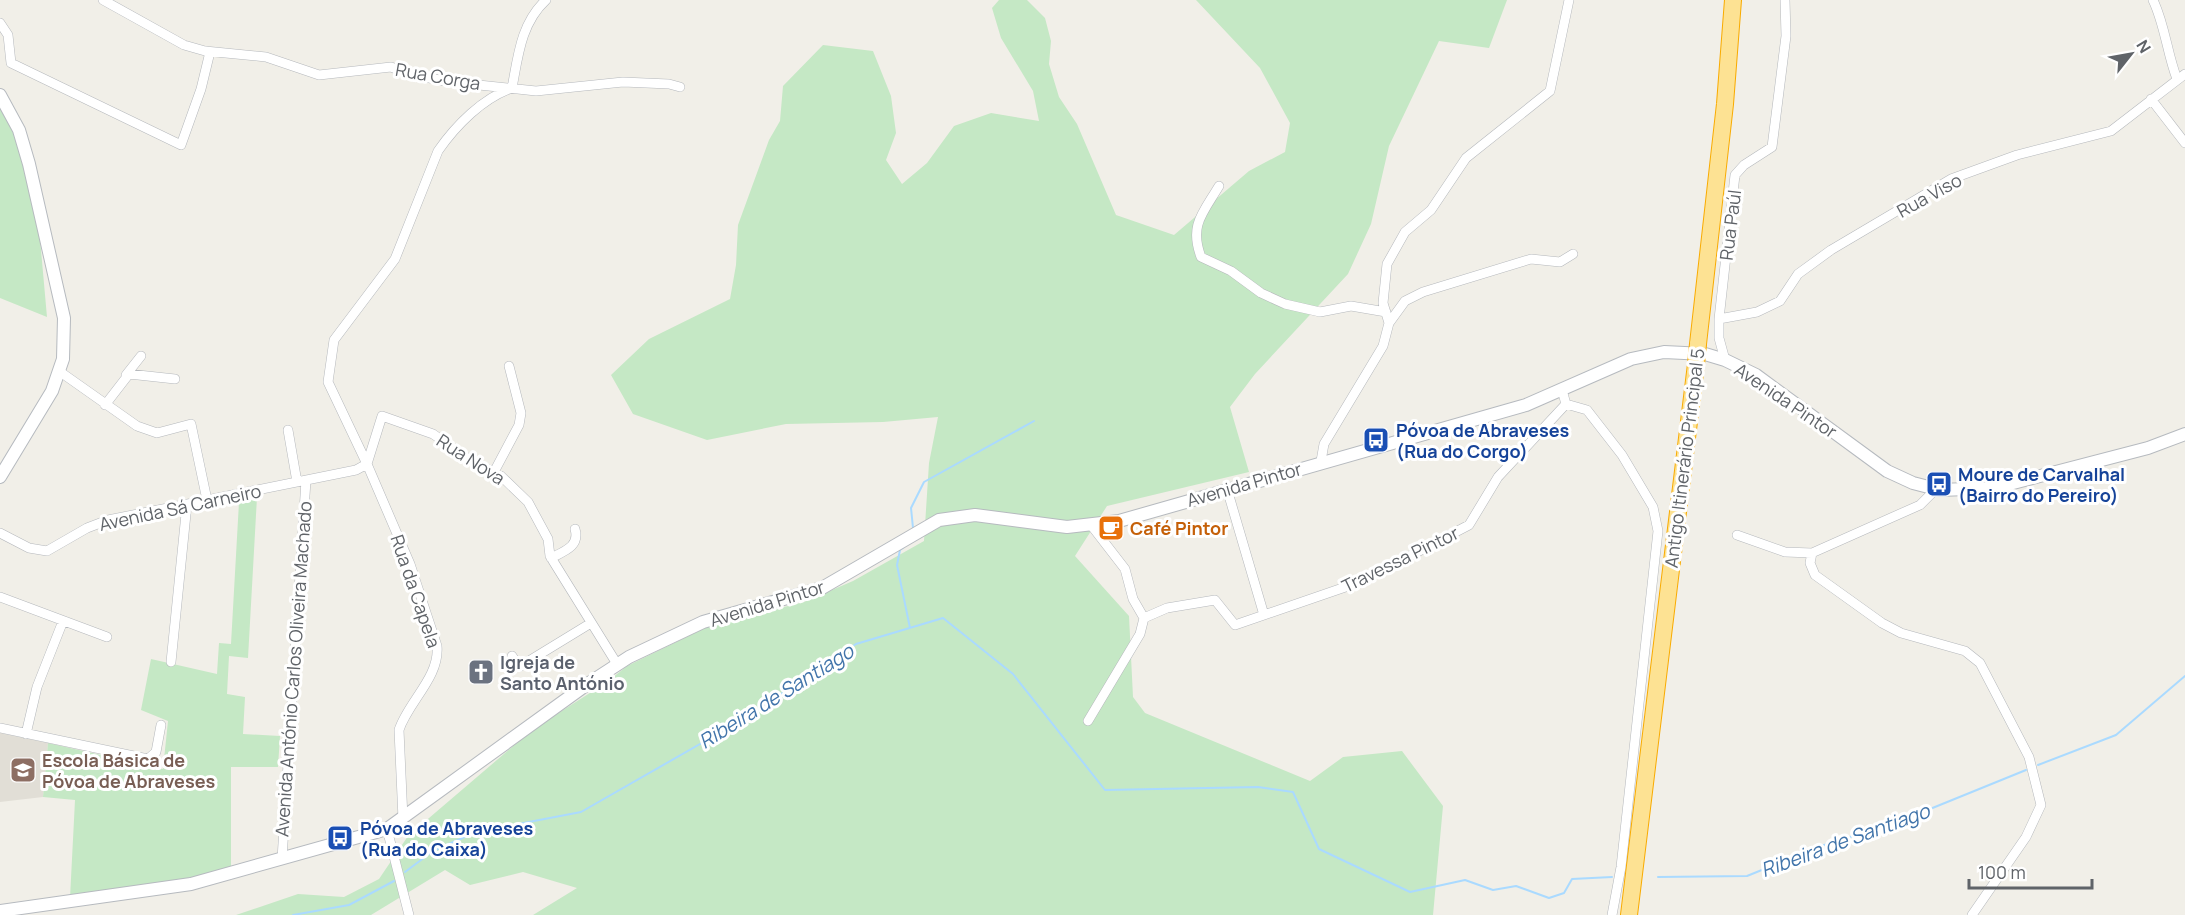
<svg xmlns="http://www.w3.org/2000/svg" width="2185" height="915" viewBox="0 0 2185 915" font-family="Manrope,sans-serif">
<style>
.education{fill:#e1ded6}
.green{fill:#c5e8c5}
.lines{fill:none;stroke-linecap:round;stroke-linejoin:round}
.stream{stroke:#aadaff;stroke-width:2}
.street-casing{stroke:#b5b8bc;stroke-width:10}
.secondary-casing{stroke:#b6babf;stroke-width:14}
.highway-casing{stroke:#f9ab00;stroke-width:18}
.street{stroke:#fff;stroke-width:9}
.secondary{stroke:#fff;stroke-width:12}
.highway{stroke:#fde293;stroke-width:16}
.highway-bridge-casing{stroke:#f9ab00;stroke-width:18;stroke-linecap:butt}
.highway-bridge{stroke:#fde293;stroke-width:16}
.labels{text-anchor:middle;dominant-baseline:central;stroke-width:6;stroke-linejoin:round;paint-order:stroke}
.street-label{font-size:18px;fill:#5f6368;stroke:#fff}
.transit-label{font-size:18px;font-weight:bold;fill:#164399;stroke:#fff;text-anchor:start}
.food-label{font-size:18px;font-weight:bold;fill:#c56008;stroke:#fff;text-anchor:start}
.worship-label{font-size:18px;font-weight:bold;fill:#5b616d;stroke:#fff;text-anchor:start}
.education-label{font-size:18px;font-weight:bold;fill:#785e54;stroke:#fff;text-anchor:start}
.water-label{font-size:20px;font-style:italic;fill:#4174aa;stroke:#fff}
</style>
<rect width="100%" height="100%" fill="#f1efe8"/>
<path class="education" d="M0 733 48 743 43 797 0 802Z"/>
<path class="green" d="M999 0H1027L1045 18 1051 41 1049 64 1059 97 1077 124 1116 215 1174 235 1249 171 1285 152 1290 123 1260 68 1196 0H1507L1489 48 1439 41 1389 146 1371 224 1348 274 1255 374 1230 407 1249 472 1107 506 1075 556 1129 616 1133 697 1145 713 1310 781 1343 757 1402 751 1443 806 1433 915H533L577 888 523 872 470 885 445 870 371 915H236L298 894 344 897 379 879 408 836 532 730 607 682 627 666 709 626 804 602 853 581 924 541 929 463 938 417 883 422 786 424 707 440 633 414 611 375 649 339 730 299 736 265 738 225 769 140 780 121 783 86 823 45 873 51 891 96 896 133 886 160 902 184 927 163 954 126 991 113 1039 121 1033 91 1001 38 992 8Z
M0 108 13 132 36 194 47 317 0 298Z
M257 497 248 658 229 656 227 694 245 697 243 734 280 736 278 767H231V869L188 881 70 898 75 800 43 797 48 743 163 769 168 721 141 710 151 659 217 674 219 643 231 644 239 502Z"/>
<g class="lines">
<path class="stream" d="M913 528 911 508 924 482 1034 421
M904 547 900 550 897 565 910 628
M2038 765 2116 735 2185 676
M405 872 433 851 476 832 581 812 742 720 856 644 943 618 1013 674 1105 790 1258 787 1293 792 1319 849 1410 892 1465 880 1493 890 1516 886 1549 898 1564 893 1572 879 1612 877
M1658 877 1747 876 1821 846 1898 822 2026 770
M293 915 349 905 394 881"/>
<g class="street-casing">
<path id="street" d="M103 0 184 45 205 51 266 57 319 75 391 67 409 74 450 82 536 91 623 82 669 84 680 87
M2153 0C2165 25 2167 53 2177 79
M0 23 8 35 11 63 181 145 201 89 210 52
M512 88C518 56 521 23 546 0
M2151 99 2185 143
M1219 186C1203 213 1189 225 1201 257L1231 271 1261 293 1285 304 1320 312 1351 306 1386 312
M1719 319 1757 312 1780 301 1798 274 1831 250 1951 179 2017 155 2111 131 2185 74
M1389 323 1405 301 1423 292 1531 259 1560 262 1573 254
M1725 360 1719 338V319L1735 175 1744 165 1772 147 1786 36 1785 0
M59 371 137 426 157 433 191 424 207 500
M126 375 141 356
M1566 404 1587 410 1622 455 1653 507 1658 531 1621 867 1612 915
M105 405 129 374 175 379
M288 430 297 482
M1321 461 1324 444 1383 346 1389 323 1383 303 1387 264 1405 232 1431 210 1466 158 1550 91 1569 0
M367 464 382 416 433 434 473 462 501 476 528 502 548 539 550 556 617 664
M494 472 519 425 521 413 509 366
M1227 489 1264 615
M1936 489 1920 505 1812 553 1810 563 1815 575 1882 623 1901 633 1965 651 1980 663 2029 757 2041 805 2026 837 1972 915
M0 533 29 548 47 551 87 528 108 520 356 470 367 464
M1737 535 1785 552 1812 553
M551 558C565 551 580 546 575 529
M0 597 107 637
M1144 618 1167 608 1215 600 1235 625 1360 582 1469 525 1498 477 1566 404 1562 390
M512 656 519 667 591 623
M171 662 187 504
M1088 721 1140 634 1144 618 1133 599 1125 569 1091 525
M0 728 148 759 156 752 161 725
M26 734 37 687 63 621
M403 819 399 730C408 702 440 677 437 646L410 564 367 464 328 382 334 340 395 259 438 151C456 125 483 98 512 88
M387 829 409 915
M282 859 306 480"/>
</g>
<g class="secondary-casing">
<path id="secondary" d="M0 95 19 130 29 164 64 318 63 359 52 391 0 477
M0 911 191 884 387 829 586 685 629 657 703 622 822 588 939 520 975 515 1067 527 1119 521 1526 405 1631 359 1664 352 1705 354 1725 360 1756 375 1887 471 1913 483 1940 490 1994 488 2148 448 2185 434"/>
</g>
<g class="highway-casing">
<path id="highway" d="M1698 344 1725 104 1733 0
M1629 915 1696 364"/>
</g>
<use href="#street" class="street"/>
<use href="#secondary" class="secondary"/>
<use href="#highway" class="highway"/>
<g class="highway-bridge-casing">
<path id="highway-bridge" d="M1696 364 1698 344"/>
</g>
<use href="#highway-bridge" class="highway-bridge"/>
</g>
<defs>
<g id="bus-square" transform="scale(1.35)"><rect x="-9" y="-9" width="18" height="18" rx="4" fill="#1a4fb4" stroke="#fff"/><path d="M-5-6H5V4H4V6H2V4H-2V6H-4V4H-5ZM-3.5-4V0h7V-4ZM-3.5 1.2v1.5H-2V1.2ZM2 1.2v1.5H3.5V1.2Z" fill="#fff"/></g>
<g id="cafe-square" transform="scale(1.35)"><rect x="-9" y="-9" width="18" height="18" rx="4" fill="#e8710a" stroke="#fff"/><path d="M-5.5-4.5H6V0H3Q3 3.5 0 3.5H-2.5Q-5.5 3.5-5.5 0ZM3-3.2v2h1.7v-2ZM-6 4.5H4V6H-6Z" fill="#fff"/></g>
<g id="church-square" transform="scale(1.35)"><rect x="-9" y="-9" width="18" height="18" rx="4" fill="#6b7280" stroke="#fff"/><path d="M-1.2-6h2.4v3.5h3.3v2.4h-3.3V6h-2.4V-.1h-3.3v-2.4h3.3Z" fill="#fff"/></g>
<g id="school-square" transform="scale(1.35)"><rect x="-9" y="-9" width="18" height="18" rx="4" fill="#8d6e63" stroke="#fff"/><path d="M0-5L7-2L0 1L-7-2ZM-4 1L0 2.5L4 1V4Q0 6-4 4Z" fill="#fff"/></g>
</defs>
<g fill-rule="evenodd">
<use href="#bus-square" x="1376" y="440"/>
<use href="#bus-square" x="1939" y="484"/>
<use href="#cafe-square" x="1111" y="528"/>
<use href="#church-square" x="481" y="672"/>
<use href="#school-square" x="23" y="770"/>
<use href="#bus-square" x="340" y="838"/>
</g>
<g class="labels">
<g class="street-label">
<text transform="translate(438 76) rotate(10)">Rua Corga</text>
<text transform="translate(1929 195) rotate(-29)">Rua Viso</text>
<text transform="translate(1730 225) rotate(-83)">Rua Paúl</text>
<text transform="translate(1786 400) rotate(34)">Avenida Pintor</text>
<text transform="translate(1684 458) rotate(-83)">Antigo Itinerário Principal 5</text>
<text transform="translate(471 459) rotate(33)">Rua Nova</text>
<text transform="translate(1244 484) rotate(-16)">Avenida Pintor</text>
<text transform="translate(180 507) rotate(-12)">Avenida Sá Carneiro</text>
<text transform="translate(1400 559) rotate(-26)">Travessa Pintor</text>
<text transform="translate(416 591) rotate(71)">Rua da Capela</text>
<text transform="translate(767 603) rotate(-17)">Avenida Pintor</text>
<text transform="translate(293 669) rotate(-86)">Avenida António Carlos Oliveira Machado</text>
</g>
<g class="transit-label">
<text x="1396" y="430">Póvoa de Abraveses<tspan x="1396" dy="21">(Rua do Corgo)</tspan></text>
<text x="1958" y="474">Moure de Carvalhal<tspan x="1958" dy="21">(Bairro do Pereiro)</tspan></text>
<text x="360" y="828">Póvoa de Abraveses<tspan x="360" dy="21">(Rua do Caixa)</tspan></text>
</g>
<g class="food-label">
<text x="1130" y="528">Café Pintor</text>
</g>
<g class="worship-label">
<text x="500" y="662">Igreja de<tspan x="500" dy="21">Santo António</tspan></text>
</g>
<g class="education-label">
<text x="42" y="760">Escola Básica de<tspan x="42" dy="21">Póvoa de Abraveses</tspan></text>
</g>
<g class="water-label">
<text transform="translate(776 696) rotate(-32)">Ribeira de Santiago</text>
<text transform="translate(1845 840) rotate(-20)">Ribeira de Santiago</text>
</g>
</g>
<g transform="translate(2131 54) rotate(59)" stroke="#ffffff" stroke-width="4.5" paint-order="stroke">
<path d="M0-4.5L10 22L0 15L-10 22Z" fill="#5f6368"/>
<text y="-9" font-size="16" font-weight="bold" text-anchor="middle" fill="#5f6368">N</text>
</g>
<path d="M1969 879v9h123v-9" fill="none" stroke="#5f6368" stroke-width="3"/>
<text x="1978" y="879" font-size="18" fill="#5f6368" stroke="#ffffff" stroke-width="4.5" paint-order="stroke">100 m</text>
</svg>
